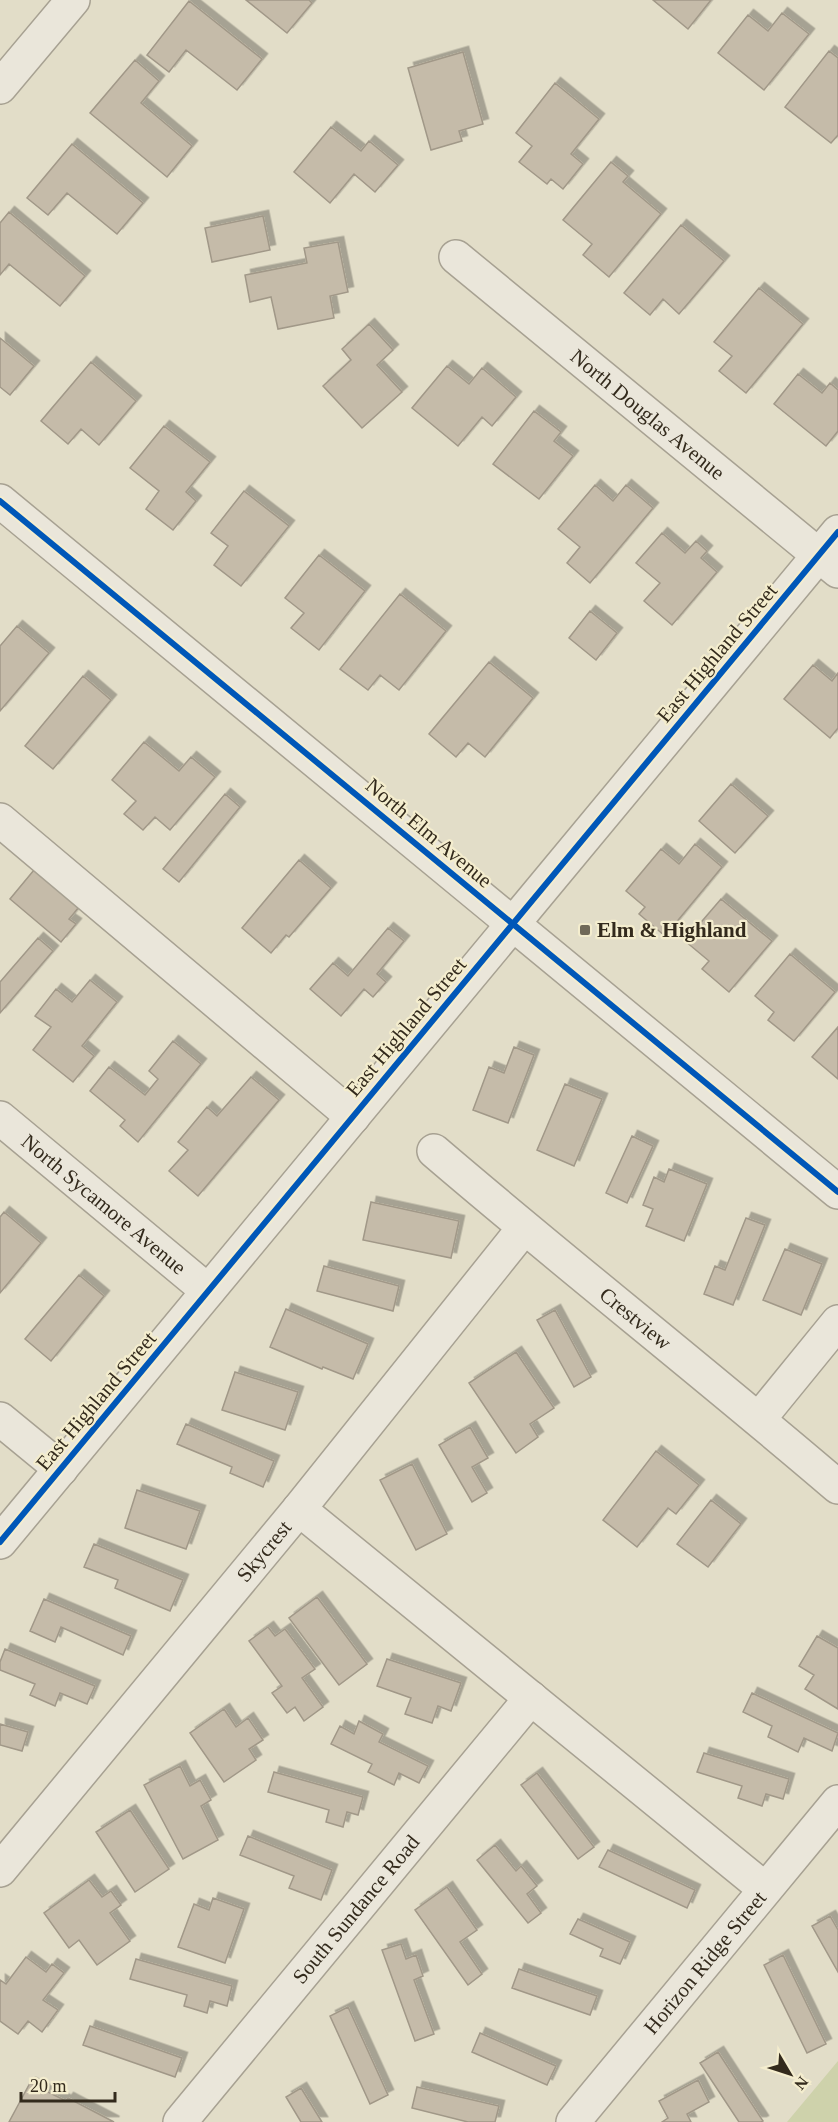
<svg xmlns="http://www.w3.org/2000/svg" width="838" height="2122" viewBox="0 0 838 2122" font-family="'Times New Roman',serif">
<style>
.green{fill:#ced2ab}
.building{fill:#c5bba9;stroke:#a19888;stroke-width:1.5;filter:url(#shadow)}
.lines{fill:none;stroke-linecap:round;stroke-linejoin:round}
.minor-casing{stroke:#a7a192;stroke-width:36}
.minor{stroke:#eae6da;stroke-width:33}
.cycleway-casing{stroke:#f4edce;stroke-width:10}
.cycleway{stroke:#0057b8;stroke-width:6}
.poi-dot{fill:#706958;stroke:#f4edce;stroke-width:2}
.labels{text-anchor:middle;dominant-baseline:central;stroke-width:4.5;stroke-linejoin:round;paint-order:stroke}
.street-label{font-size:21px;fill:#332a1c;stroke:#f4edce}
.poi-label{font-size:21px;font-weight:bold;fill:#332a1c;stroke:#f4edce;text-anchor:start}
</style>
<defs>
<filter id="shadow"><feDropShadow dx="5.5" dy="-5.5" stdDeviation="0" flood-color="#0004"/></filter>
</defs>
<rect width="100%" height="100%" fill="#e2ddc8"/>
<path class="green" d="M838 2061V2122H787Z"/>
<path class="building" d="M246 0H309L312 3 287 33Z
M653 0H711L688 29Z
M189 1 262 59 237 90 186 50 169 72 147 55Z
M782 13 809 34 764 90 718 53 748 15 768 31Z
M829 51 838 58V135L831 143 785 107Z
M463 52 483 124 459 131 462 141 431 150 408 68Z
M135 60 159 81 141 103 192 146 167 177 90 113Z
M555 83 599 119 571 154 583 164 563 189 551 179 547 184 519 162 532 146 516 133Z
M331 127 361 151 369 141 398 165 375 192 354 174 330 203 294 172Z
M72 144 143 203 117 234 67 193 48 215 27 198Z
M611 162 628 176 623 182 661 214 609 277 583 255 592 244 563 220Z
M9 212 85 276 60 306 9 264 0 275V223Z
M263 216 270 250 212 262 205 228Z
M681 225 724 261 679 314 663 299 650 315 624 293Z
M338 242 348 292 330 296 334 318 278 329 271 297 250 302 245 275 307 263 304 248Z
M759 288 803 324 746 393 719 371 732 356 714 342Z
M369 324 393 350 377 365 402 392 362 428 323 386 351 360 342 349Z
M0 338 34 366 10 395 0 387Z
M91 362 136 401 99 445 81 429 68 444 41 421Z
M447 366 469 384 482 368 516 397 492 426 482 417 458 446 412 408Z
M798 374 822 393 830 383 838 390V431L826 446 774 404Z
M534 411 561 432 554 441 573 456 539 499 493 464Z
M164 426 210 462 186 492 196 501 173 530 146 509 159 491 130 468Z
M595 485 613 501 626 485 653 508 590 583 567 563 580 547 558 529Z
M244 491 289 526 241 586 214 565 228 546 211 533Z
M662 533 685 553 696 541 707 551 701 558 717 572 672 625 644 601 660 583 636 563Z
M319 555 365 591 319 650 291 628 304 613 285 598Z
M400 594 446 631 399 690 380 675 368 690 340 669Z
M590 611 617 633 596 660 569 638Z
M17 626 49 653 0 711V646Z
M489 662 533 698 485 757 468 743 456 757 429 734Z
M813 665 832 681 838 673V728L830 738 784 699Z
M83 676 111 700 53 769 25 746Z
M144 742 179 771 191 757 215 777 170 830 155 817 143 830 124 814 136 801 112 780Z
M731 784 768 816 735 853 699 821Z
M225 794 240 807 179 882 163 869Z
M695 844 722 867 665 936 639 914 645 907 626 891 661 849 679 864Z
M299 860 331 888 289 937 286 935 271 953 242 928Z
M34 870 79 907 69 919 76 924 61 942 10 899Z
M721 899 772 941 729 992 702 969 709 961 685 941Z
M388 928 404 941 377 974 386 982 373 997 364 989 341 1016 310 989 333 963 348 976Z
M38 938 53 951 0 1013V982Z
M790 954 835 992 794 1041 768 1020 774 1012 755 996Z
M90 980 117 1002 82 1046 94 1056 73 1082 33 1050 51 1027 35 1016 56 989 72 1002Z
M838 1027V1079L812 1057Z
M173 1041 201 1064 138 1142 120 1126 125 1120 90 1091 109 1067 145 1095 158 1079 149 1071Z
M514 1047 534 1055 508 1123 473 1110 489 1067 504 1073Z
M251 1077 279 1100 198 1196 169 1171 188 1150 178 1142 207 1107 217 1116Z
M565 1084 602 1099 574 1166 537 1150Z
M632 1136 653 1146 627 1203 606 1193Z
M669 1169 707 1184 684 1241 646 1226 653 1209 643 1205 654 1177 664 1182Z
M371 1202 459 1221 451 1258 363 1240Z
M4 1212 41 1243 0 1293V1217Z
M746 1218 765 1225 733 1305 704 1294 715 1266 725 1270Z
M785 1249 822 1264 801 1315 763 1300Z
M324 1266 399 1286 393 1311 317 1291Z
M79 1275 104 1296 51 1361 25 1339Z
M286 1309 368 1344 353 1379 323 1367 322 1369 270 1347Z
M555 1310 591 1377 574 1387 537 1320Z
M516 1352 554 1408 530 1424 538 1437 516 1453 469 1383Z
M235 1372 298 1392 285 1430 222 1410Z
M186 1424 274 1461 263 1487 230 1473 232 1467 177 1444Z
M470 1427 488 1458 472 1467 487 1493 472 1502 439 1445Z
M656 1451 699 1485 676 1514 668 1508 637 1547 603 1520Z
M412 1464 447 1534 416 1550 380 1480Z
M137 1490 200 1511 186 1549 125 1528Z
M711 1500 741 1524 708 1567 677 1544Z
M94 1544 183 1580 170 1611 115 1588 118 1580 84 1567Z
M317 1597 367 1664 339 1685 289 1618Z
M44 1599 131 1636 123 1655 61 1627 55 1642 30 1631Z
M268 1627 275 1636 285 1629 315 1669 302 1678 323 1707 304 1721 295 1707 287 1713 272 1693 282 1686 249 1641Z
M817 1636 838 1648V1709L805 1689 814 1675 799 1666Z
M5 1649 95 1686 87 1704 60 1693 55 1706 30 1695 35 1684 0 1670V1662Z
M387 1659 461 1683 451 1711 438 1706 432 1723 405 1714 411 1698 377 1686Z
M752 1693 838 1733 832 1751 804 1738 798 1752 768 1737 772 1726 743 1712Z
M224 1709 236 1727 248 1718 263 1740 249 1749 256 1760 224 1782 190 1733Z
M359 1721 383 1734 379 1742 428 1766 419 1783 399 1773 394 1785 368 1772 372 1764 331 1744 340 1726 354 1734Z
M0 1724 28 1732 22 1751 0 1745Z
M704 1753 789 1779 783 1799 766 1794 762 1806 738 1798 742 1786 697 1772Z
M180 1766 190 1786 200 1780 211 1800 201 1806 218 1840 183 1859 144 1785Z
M274 1772 363 1797 358 1815 347 1812 343 1827 326 1822 329 1810 268 1792Z
M537 1773 594 1847 578 1859 521 1785Z
M130 1810 169 1869 135 1892 96 1832Z
M248 1836 332 1870 321 1900 289 1888 294 1876 240 1855Z
M495 1845 516 1871 521 1866 537 1886 527 1894 541 1913 528 1923 477 1860Z
M608 1850 695 1890 687 1908 599 1867Z
M89 1880 102 1897 111 1891 121 1905 110 1913 130 1941 97 1965 79 1940 69 1948 44 1913Z
M447 1887 477 1930 460 1942 482 1974 468 1985 415 1910Z
M213 1898 244 1909 225 1963 178 1947 194 1904 209 1910Z
M830 1916 838 1930V1972L812 1926Z
M578 1919 630 1942 620 1964 600 1956 603 1949 570 1934Z
M401 1944 406 1959 416 1955 423 1976 414 1980 434 2034 415 2041 382 1950Z
M783 1955 826 2044 807 2053 764 1965Z
M26 1957 46 1972 52 1964 64 1973 43 2000 58 2010 42 2032 28 2021 18 2034 0 2021V1980L6 1984Z
M136 1959 232 1986 227 2006 210 2001 207 2013 184 2006 187 1995 130 1979Z
M519 1969 597 1996 590 2015 512 1988Z
M348 2007 388 2095 370 2104 330 2016Z
M90 2026 182 2058 175 2077 83 2045Z
M480 2033 556 2066 547 2085 472 2052Z
M718 2052 763 2121 761 2122H739L700 2063Z
M698 2080 709 2102 687 2114 691 2122H662L668 2118 659 2101Z
M30 2083 66 2101 68 2098 114 2122H9Z
M417 2087 499 2106 495 2122H468L412 2108Z
M301 2088 322 2122H301L286 2097Z"/>
<g class="lines">
<g class="minor-casing">
<g id="minor">
<path d="M0 87 73 0"/>
<path id="s1" d="M456 257 838 571"/>
<path d="M0 501 838 1192"/>
<path d="M0 820 353 1117"/>
<path id="s2" d="M0 1118 208 1291"/>
<path id="s3" d="M434 1151C567 1265 705 1373 838 1487"/>
<path d="M0 1419 61 1469"/>
<path d="M759 1419 838 1322"/>
<path d="M299 1509 765 1889"/>
<path d="M0 1542 838 532"/>
<path id="s4" d="M0 1870 299 1509 524 1228"/>
<path id="s5" d="M180 2122 531 1698"/>
<path id="s6" d="M573 2122 838 1802"/>
</g>
</g>
<use href="#minor" class="minor"/>
<g class="cycleway-casing">
<path id="cycleway" d="M0 501 838 1192
M0 1542 838 532"/>
</g>
<use href="#cycleway" class="cycleway"/>
</g>
<rect class="poi-dot" x="579" y="924" width="12" height="12" rx="3"/>
<g class="labels">
<g class="street-label">
<text stroke="none"><textPath href="#s1" startOffset="248">North Douglas Avenue</textPath></text>
<text transform="translate(717 653) rotate(-50)">East Highland Street</text>
<text transform="translate(429 833) rotate(40)">North Elm Avenue</text>
<text transform="translate(406 1027) rotate(-50)">East Highland Street</text>
<text stroke="none"><textPath href="#s2" startOffset="135">North Sycamore Avenue</textPath></text>
<text stroke="none"><textPath href="#s3" startOffset="262">Crestview</textPath></text>
<text transform="translate(96 1401) rotate(-50)">East Highland Street</text>
<text stroke="none"><textPath href="#s4" startOffset="414">Skycrest</textPath></text>
<text stroke="none"><textPath href="#s5" startOffset="276">South Sundance Road</textPath></text>
<text stroke="none"><textPath href="#s6" startOffset="207">Horizon Ridge Street</textPath></text>
</g>
<g class="poi-label">
<text x="597" y="930">Elm &amp; Highland</text>
</g>
</g>
<g transform="translate(790 2074) rotate(129)" stroke="#f4edce" stroke-width="4.5" paint-order="stroke">
<path d="M0-4.5L10 22L0 15L-10 22Z" fill="#332a1c"/>
<text y="-9" font-size="16" font-weight="bold" text-anchor="middle" fill="#332a1c">N</text>
</g>
<path d="M21 2092v9h94v-9" fill="none" stroke="#332a1c" stroke-width="3"/>
<text x="30" y="2092" font-size="18" fill="#332a1c" stroke="#f4edce" stroke-width="4.5" paint-order="stroke">20 m</text>
</svg>
